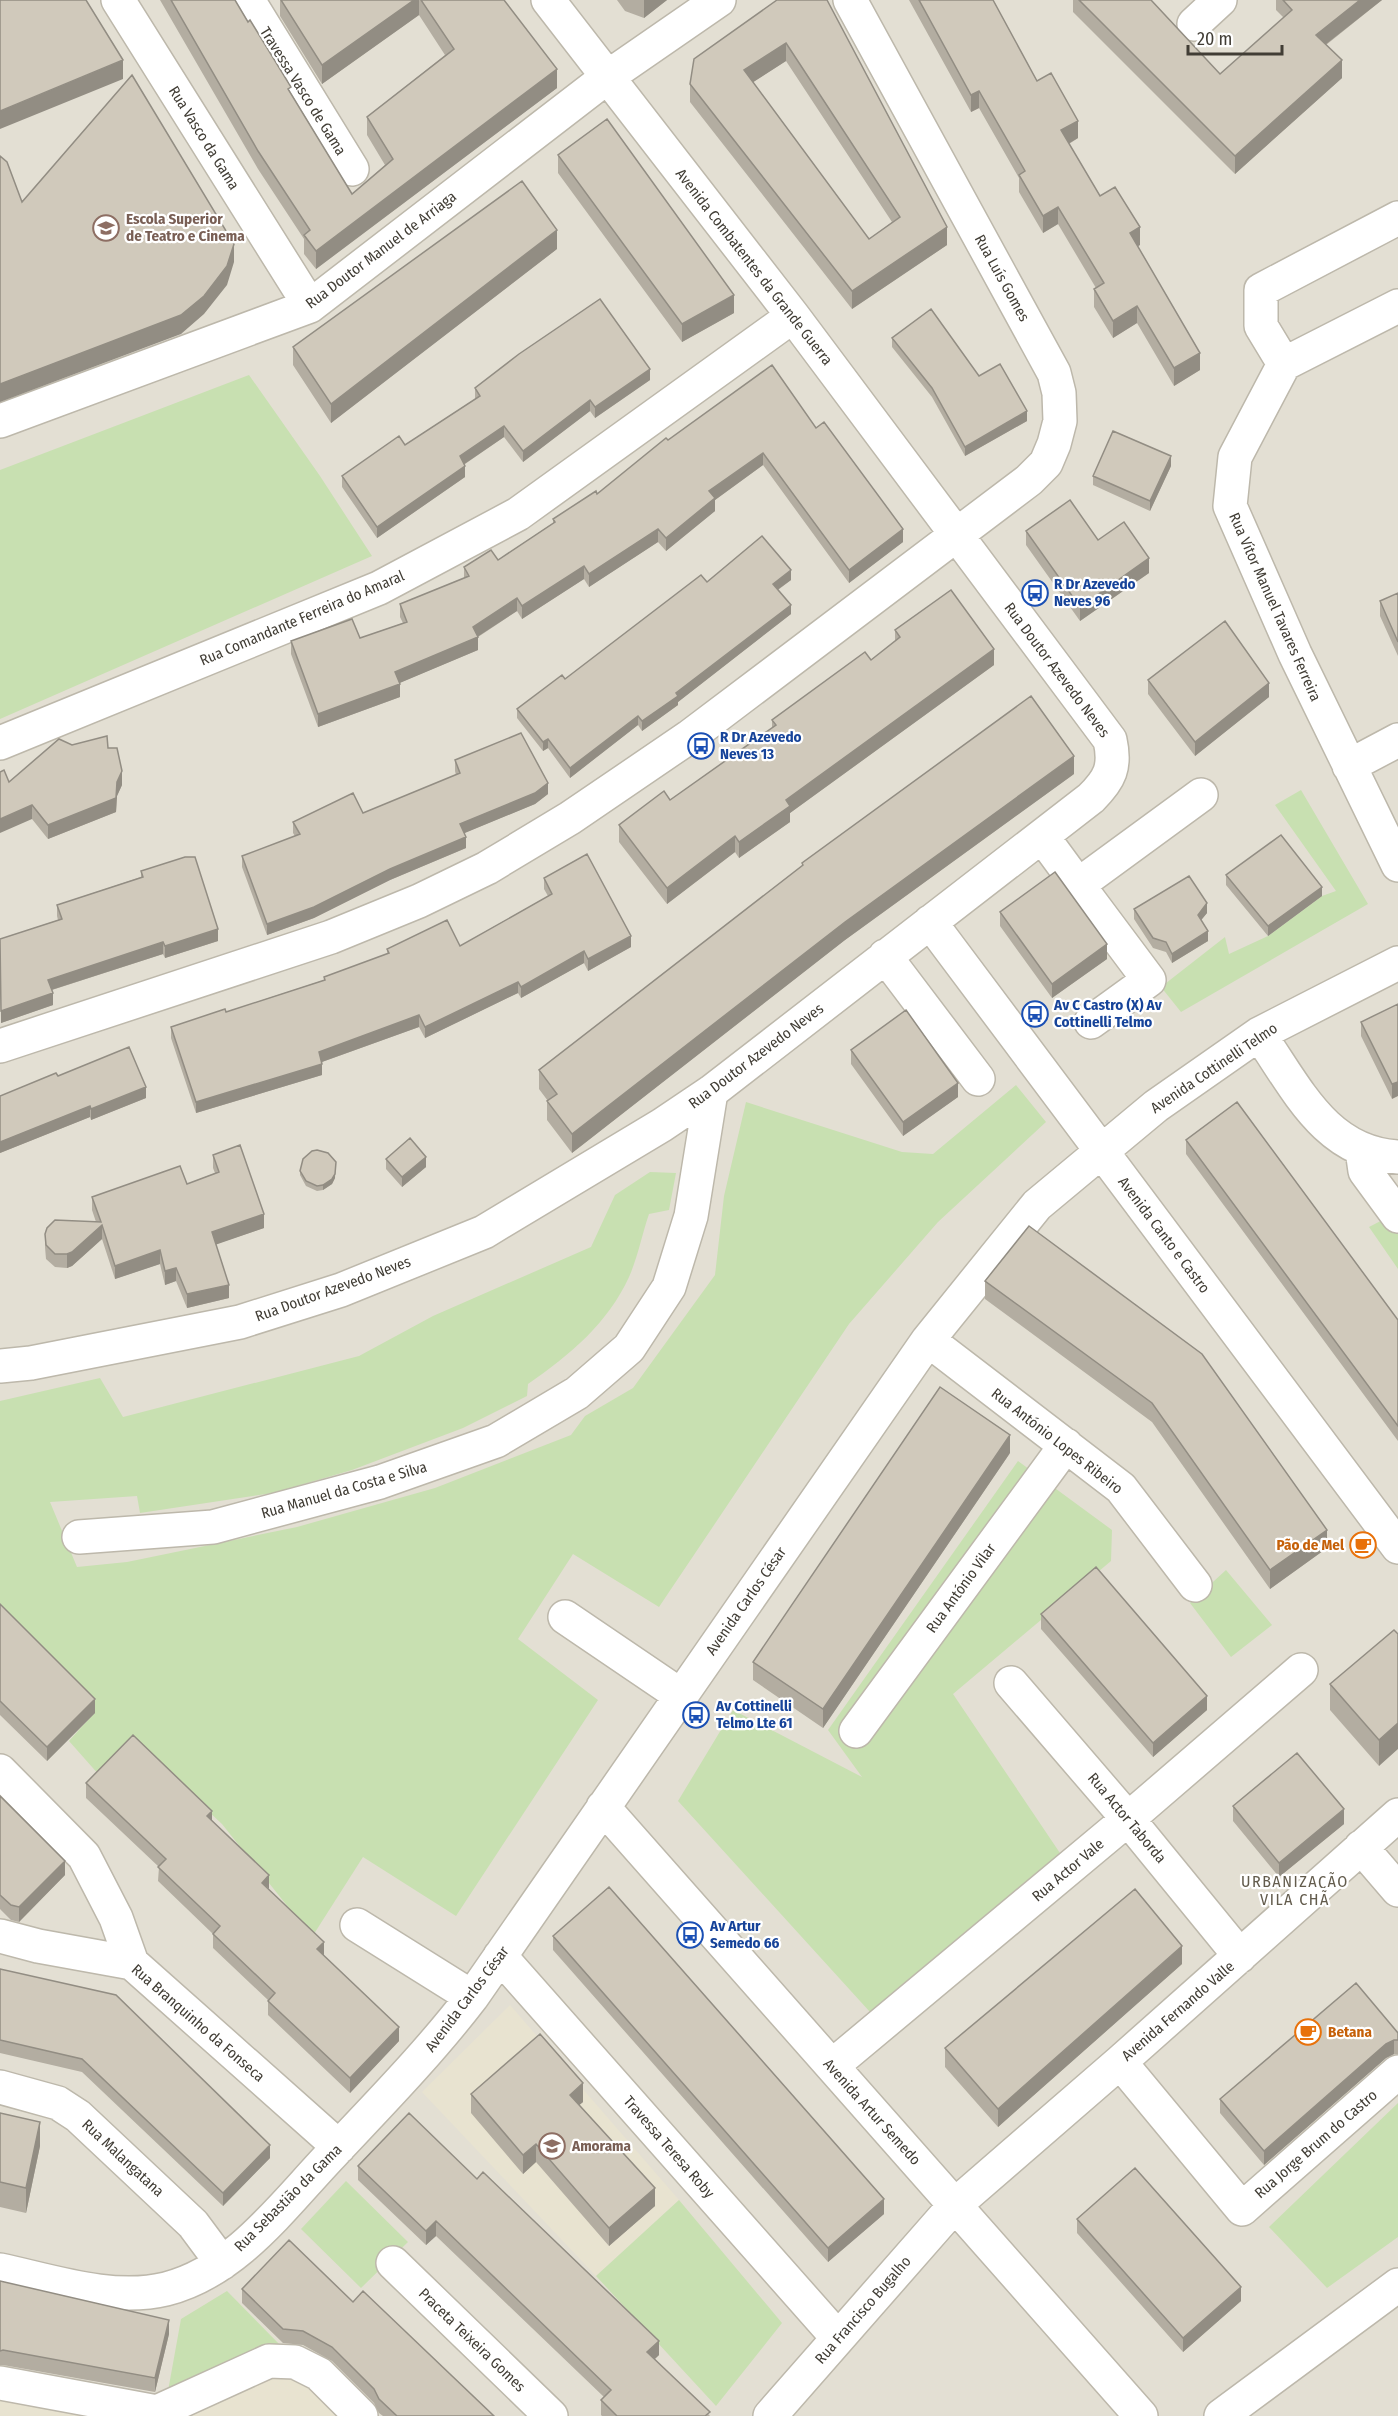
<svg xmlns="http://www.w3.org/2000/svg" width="1398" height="2416" viewBox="0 0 1398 2416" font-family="'Fira Sans Condensed',sans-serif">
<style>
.residential{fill:#e3dfd3}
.education{fill:#e8e3d0}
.green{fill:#c8e0b1}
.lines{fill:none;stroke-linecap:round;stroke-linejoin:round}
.minor-casing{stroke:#bdb8ab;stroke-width:36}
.minor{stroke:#fff;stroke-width:33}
.wall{fill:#b3ada1;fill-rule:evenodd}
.shaded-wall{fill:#928d83}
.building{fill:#d0c9bb;stroke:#928d83;stroke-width:1.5;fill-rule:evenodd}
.labels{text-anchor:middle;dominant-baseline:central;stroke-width:4.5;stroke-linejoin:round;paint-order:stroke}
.street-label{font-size:15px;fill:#413d35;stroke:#fff}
.education-label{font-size:15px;font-weight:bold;fill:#785e54;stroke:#fff;text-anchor:start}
.transit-label{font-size:15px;font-weight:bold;fill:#164399;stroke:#fff;text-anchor:start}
.food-label{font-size:15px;font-weight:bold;fill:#c56008;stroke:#fff;text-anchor:end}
.neighbourhood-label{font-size:16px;letter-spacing:1.5px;fill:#635c4d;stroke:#fff}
</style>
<rect width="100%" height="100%" fill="#f0ede4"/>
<path class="residential" d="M0 0H1398V2416H0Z"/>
<path class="education" d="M510 2005 679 2200 596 2276 422 2092Z
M295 2362 352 2416H0V2383L157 2412Z"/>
<path class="green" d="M249 375 320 476 372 556 0 719V470Z
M1301 790 1368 904 1181 1012 1161 987 1225 937 1229 954 1268 936 1322 896 1336 891 1275 805Z
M1016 1085 1046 1122 938 1222 849 1324 659 1607 573 1554 518 1639 598 1700 456 1916 363 1857 312 1937 222 1824 136 1744 100 1776 69 1741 94 1713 0 1618V1401L100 1378 123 1417 359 1356 433 1316 591 1247 615 1195 650 1172 676 1173 669 1210 649 1214C642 1234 638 1257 629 1277 608 1323 570 1355 528 1384L527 1396 463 1428 352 1470 273 1493 140 1513 137 1496 50 1502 77 1567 127 1562 297 1527 435 1488 571 1435 585 1416 633 1388 715 1275 724 1196 746 1102 902 1152 933 1154Z
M1398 1212V1269L1369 1227Z
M1018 1461 1112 1530 1111 1561 953 1694 1064 1859 870 2012 678 1801 733 1710 862 1777 828 1730Z
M1226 1570 1272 1625 1231 1657 1190 1603Z
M1398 2103V2237L1327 2288 1269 2227Z
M346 2181 408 2242 361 2288 301 2229Z
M679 2200 782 2323 716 2406 596 2276Z
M227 2291 281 2346 168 2391 181 2319Z"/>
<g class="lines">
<g class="minor-casing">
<path id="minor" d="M118 0 310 306
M248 0 352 169
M1194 24 1220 0
M1398 306 1284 364 1235 457 1230 506 1295 654 1398 865
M1284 364 1261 326V290L1398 218
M0 421 310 306 606 78 719 0
M0 743 379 588 518 514 793 316
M1349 766 1398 740
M1042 836 1078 885
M930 922 1398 1547
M885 956 978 1079
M1091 1022 1149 980 1078 885 1201 795
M1259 1034C1297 1088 1325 1153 1398 1157
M0 1046 331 937 419 901 487 868 570 818 689 737 1029 480 1046 463 1054 444 1060 421 1059 393 1054 373 850 0
M1362 1150 1365 1171 1398 1216
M928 1340 1121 1488 1195 1585
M0 1366 31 1363 240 1322 341 1290 484 1232 662 1125 711 1092 1091 798C1110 779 1116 767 1110 740L793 316 548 0
M79 1537 213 1527 380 1482 496 1441 577 1393 629 1348 669 1287 691 1216 711 1092
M565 1617 680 1695
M1011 1683 1128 1819 1240 1956
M856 1731 1066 1445
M0 1771 84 1856 116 1918 132 1963
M603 1807 1141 2416
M1361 1847 1398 1890
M357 1925 472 1997
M0 1936 38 1946 132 1963 339 2147
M500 1956 838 2338
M1120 2062 1242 2209 1398 2072
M832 2066 1128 1819 1301 1670
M0 2087 58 2103 78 2116 193 2224 222 2263
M393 2263 551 2416
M0 2270C52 2281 112 2302 166 2289 237 2271 284 2204 333 2153 381 2102 429 2053 472 1997L928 1340 1037 1205 1156 1106 1259 1034 1398 963
M0 2383 157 2412 269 2361 295 2362 319 2374 361 2416
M770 2416 955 2205 1120 2062 1398 1815
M1221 2416 1398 2285"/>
</g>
<use href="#minor" class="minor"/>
</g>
<path class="wall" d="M160 0H235L352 194 385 165 367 135V117L445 55 419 15 322 84 280 16V0H504L557 88 316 269 304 254V239L258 169Z
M617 0H667L644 18 625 11Z
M777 0 947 245 852 309 690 102V84ZM786 61 892 222 869 239 753 82Z
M909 0H993L1037 81 1078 138 1069 144 1100 196 1140 245 1138 246 1200 370 1174 386 1137 323 1113 338 1094 307V289L1096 288 1058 224 1043 233 1019 192V178L979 108 971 112Z
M1073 0H1151L1220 74 1284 18 1276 10V0H1382L1326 45 1342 78 1235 174 1073 12Z
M558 155 734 313 682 342 558 173Z
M557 249 331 423 293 365V347Z
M892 338 979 376 1027 421 965 456 932 397 892 347Z
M650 380 595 418 590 411 523 462 504 437 465 464V477L377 538 342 487V476L405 445 475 399V388Z
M816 428 903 542 849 583 763 465 715 500V511L666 551 658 542 589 587 584 579 522 619 517 611 478 637V650L399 683 400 697 318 727 291 654V641L360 638 403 623 400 617V604L464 578V567L498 560 553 523V519L597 494 668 440Z
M1171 466 1150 511 1093 485V476Z
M1026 531 1098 540 1149 573 1080 621 1026 545Z
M791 580 778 590 791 614 678 702V705L642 731 638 725 570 778 548 748 543 751 517 718V709L565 679 707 582Z
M1398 593V656L1380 616V601Z
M895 630 994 665 790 813V822L739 858 735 852 667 904 619 842V825L670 800 772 728V720L871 660 895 641Z
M1148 680 1269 697 1195 756 1148 694Z
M72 745 108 748 122 785 117 796 116 812 48 839 32 819 9 782Z
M455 760 548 794 535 804 464 833 466 848 390 880 314 918 267 935 242 867V856L295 836 293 833V822L363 813 456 775 455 771Z
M1074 774 845 940 572 1153 547 1120V1101H548L539 1089V1070L802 866V863Z
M141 871 218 941 165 958 163 954 52 990 53 1005 1 1023 0 939 58 920 57 916V905L141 877Z
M1226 875 1322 896 1268 936 1226 885Z
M544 878 631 947 588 971 584 963 521 998 518 993 425 1038 419 1027 322 1062V1075L196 1113 171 1038V1027L226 1012 324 980V977L387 954V949L460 946 548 896 544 889Z
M1134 909 1207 913 1201 920 1208 941 1172 963 1166 952 1153 948 1134 919Z
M1000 912 1107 959 1052 998 1000 926Z
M1398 1004 1392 1099 1361 1036V1022Z
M851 1050 958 1097 903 1136 851 1064Z
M58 1076 146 1098 91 1120 90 1117 0 1153V1096Z
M1186 1140 1398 1320V1441L1186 1154Z
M213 1155 264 1228 216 1244 229 1298 187 1308 176 1281 165 1285 160 1264 115 1279 102 1239 72 1266 67 1268 55 1267 46 1259 45 1247V1234L96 1222 92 1210V1197L187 1184 215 1173 213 1168Z
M386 1159 426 1167 402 1187 386 1169Z
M336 1162 335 1178 332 1184 323 1190 317 1191 306 1186 300 1175V1171Z
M1029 1226 1327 1548 1270 1589 1152 1422 985 1299V1281Z
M1010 1453 823 1728 753 1680V1662Z
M0 1604 95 1713 47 1761 0 1715Z
M1041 1614 1207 1710 1153 1757 1041 1629Z
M1398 1634 1379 1766 1330 1710V1684Z
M86 1783 212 1821 324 1956 399 2041 350 2093 268 2015V2000L213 1948V1934L158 1881 159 1867 86 1798Z
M0 1796 65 1875 19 1922 11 1920 0 1909Z
M1233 1806 1344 1824 1279 1877 1233 1821Z
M553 1936 884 2214 828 2262 553 1950Z
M1182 1964 998 2127 945 2067V2048Z
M0 1969 270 2158 223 2206 82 2072 0 2053Z
M1398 2033V2054H1394L1386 2058 1264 2165 1220 2113V2099Z
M471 2094 583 2102 579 2105 655 2206 609 2246 536 2162 523 2174 471 2113Z
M0 2113 40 2146 26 2213 0 2207Z
M358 2166 659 2355 655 2359 710 2416H602L601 2415V2400L604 2397 436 2236 426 2245 358 2180Z
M1077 2219 1241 2301 1183 2352 1077 2233Z
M0 2281 169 2334 155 2392 3 2365H0Z
M242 2289 353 2302 494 2416H383L379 2413 374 2403 332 2361 303 2345 283 2343 242 2303Z"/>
<path class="shaded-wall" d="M414 0H419V15L322 84V65Z
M644 0H667L644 18Z
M1360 0H1382L1316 52V35Z
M786 43V61L744 88V70Z
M123 60V79L0 129V111Z
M1342 60V78L1235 174V156Z
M557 69V88L316 269V251Z
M979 91V108L971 112V95Z
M1078 121V138L1061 148V130Z
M1058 207V224L1043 233V216Z
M947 227V245L852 309V291Z
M1140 227V245L1130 250V233Z
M557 230V249L331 423V404Z
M234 244V262L227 285 204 314 181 334 0 402V384Z
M734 295V313L682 342V324Z
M1137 306V323L1113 338V321Z
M1200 353V370L1174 386V368Z
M650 369V380L595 418V407Z
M590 400V411L523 462V451Z
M1027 411V421L965 456V447Z
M504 426V437L460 467V456Z
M763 453V465L715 500V511L666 551V538L709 491Z
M1171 456V466L1150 511V501Z
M465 466V477L377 538V527Z
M658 529V542L589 587V574Z
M903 529V542L849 583V570Z
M1149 558V573L1080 621V607Z
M584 566V579L522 619V606Z
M791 570V580L773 593V584Z
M517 598V611L474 639 478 637V650L395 685V672L473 627Z
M791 605V614L678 702V705L642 731V721L676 693Z
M994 649V665L790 813V822L739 858V842L786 800Z
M1269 683V697L1195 756V742Z
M400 684V697L318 727V714Z
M638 716V725L570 778V768Z
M548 739V748L543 751V742Z
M1074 756V774L845 940 572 1153V1134L845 922Z
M122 771V785L117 796 116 812 48 839V825L117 782Z
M548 783V794L535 804 460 835V824Z
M32 805V819L0 833V819Z
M735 836V852L667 904V888Z
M466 837V848L390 880 314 918 267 935V924L390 869Z
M1322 887V896L1268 936V926Z
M1207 903V913L1198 924V915Z
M218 929V941L165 958V946Z
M1208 931V941L1172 963V954Z
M631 936V947L588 971V959Z
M163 942V954L48 991V980Z
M1107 944V959L1052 998V984Z
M584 951V963L521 998V987Z
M518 982V993L425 1038V1027Z
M53 993V1005L1 1023V1011Z
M419 1015V1027L319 1063V1052Z
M322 1064V1075L196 1113V1102Z
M1398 1082V1096L1392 1099V1084Z
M958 1083V1097L903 1136V1122Z
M146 1087V1098L91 1120V1109Z
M90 1106V1117L0 1153V1142Z
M426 1157V1167L402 1187V1177Z
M335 1174V1178L332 1184 323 1190V1185Z
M264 1214V1228L212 1246V1232Z
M102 1225V1239L72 1266 67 1268V1254Z
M160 1250V1264L115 1279V1266Z
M176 1268V1281L165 1285V1271Z
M229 1285V1298L187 1308V1294Z
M1010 1435V1453L823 1728V1709Z
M1327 1530V1548L1270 1589V1570Z
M1207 1696V1710L1153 1757V1743Z
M95 1699V1713L47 1761V1747Z
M1398 1723V1749L1379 1766V1740Z
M1344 1809V1824L1279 1877V1863Z
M212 1811V1825L207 1816Z
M65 1861V1875L19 1922V1907Z
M269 1875V1889L262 1883Z
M324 1942V1956L317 1949Z
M1182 1946V1964L998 2127V2109Z
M399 2027V2041L350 2093V2078Z
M1394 2040V2054L1386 2058 1264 2165V2151L1386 2044Z
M583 2083V2102L570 2113V2095Z
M40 2122V2146L26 2213V2188Z
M536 2144V2162L523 2174V2155Z
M270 2145V2158L223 2206V2193Z
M655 2188V2206L609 2246V2228Z
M884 2199V2214L828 2262V2248Z
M436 2221V2236L426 2245V2231Z
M1241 2287V2301L1183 2352V2338Z
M169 2320V2334L155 2392V2378Z
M659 2341V2355L647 2366V2352Z"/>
<path class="building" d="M0 0H86L123 60 0 111Z
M171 0H235L248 22 250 20 291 87 288 89 352 194 393 159 367 117 454 49 421 0H504L557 69 316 251 304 235 310 230 258 151Z
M281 0H414L322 65Z
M777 0H827L947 227 852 291 690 84 694 59ZM786 43 900 217 869 239 744 70Z
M919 0H993L1037 81 1051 73 1078 121 1061 130 1100 196 1115 187 1140 227 1130 233 1200 353 1174 368 1137 306 1113 321 1094 289 1104 283 1058 207 1043 216 1019 175 1025 171 979 91 971 95Z
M1079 0H1151L1220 74 1292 10 1283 0H1360L1316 35 1342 60 1235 156Z
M132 75 234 244 227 266 204 296 181 315 0 384V156L7 162 22 202Z
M607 119 734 295 682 324 558 155Z
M522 181 557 230 331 404 293 347Z
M600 299 650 369 595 407 590 400 523 451 504 426 460 456 465 466 377 527 342 476 399 436 405 445 480 396 475 388 519 354Z
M931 309 979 376 1000 364 1027 411 965 447 932 388 892 338Z
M772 365 816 428 824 422 903 529 849 570 763 453 709 491 715 498 666 538 658 529 589 574 584 566 522 606 517 598 473 627 478 637 395 672 400 684 318 714 291 641 352 619 360 638 407 622 400 604 469 576 464 567 491 550 498 560 555 522 553 519 596 491 597 494 666 438 668 440Z
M1113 431 1171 456 1150 501 1093 476Z
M1070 500 1098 540 1124 522 1149 558 1080 607 1026 531Z
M762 536 791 570 773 584 791 605 676 693 678 696 642 721 638 716 570 768 548 739 543 742 517 709 562 675 565 679 701 575 707 582Z
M951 590 994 649 786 800 790 806 739 842 735 836 667 888 619 825 664 791 670 800 776 725 772 720 865 652 871 660 900 637 895 630Z
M1398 593V642L1380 601Z
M1225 621 1269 683 1195 742 1148 680Z
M1031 696 1074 756 845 922 572 1134 547 1101 557 1094 539 1070 803 865 802 863Z
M521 733 548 783 535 793 460 824 466 837 390 869 314 907 267 924 242 856 300 834 293 822 353 793 363 813 460 773 455 760Z
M107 736 108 748H117L122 771 117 782 116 798 48 825 32 805 0 819V772L4 770 9 782 59 739 72 745Z
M1281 835 1322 887 1268 926 1226 875Z
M587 854 631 936 588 959 584 951 521 987 518 982 425 1027 419 1015 319 1052 322 1064 196 1102 171 1027 225 1009 226 1012 325 980 324 977 389 953 387 949 447 920 460 946 552 894 544 878Z
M185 857H195L218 929 165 946 163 942 48 980 53 993 1 1011 0 939 62 919 57 905 143 877 141 871Z
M1055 872 1107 944 1052 984 1000 912Z
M1189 876 1207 903 1198 915 1208 931 1172 954 1166 942 1153 938 1134 909Z
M1398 1004V1082L1392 1084 1361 1022Z
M906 1010 958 1083 903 1122 851 1050Z
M129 1047 146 1087 91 1109 90 1106 0 1142V1096L56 1073 58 1076Z
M1237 1102 1398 1320V1426L1186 1140Z
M410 1138 426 1157 402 1177 386 1159Z
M240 1145 264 1214 212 1232 229 1285 187 1294 176 1268 165 1271 160 1250 115 1266 102 1225 72 1252 67 1254H55L46 1245 45 1234 47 1228 55 1220 101 1222 92 1197 180 1166 187 1184 219 1172 213 1155Z
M317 1150 328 1153 336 1162 335 1174 332 1179 323 1185 317 1186 306 1181 300 1171 303 1159 312 1151Z
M1029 1226 1202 1354 1327 1530 1270 1570 1152 1403 985 1281Z
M940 1387 1010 1435 823 1709 753 1662Z
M1096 1567 1207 1696 1153 1743 1041 1614Z
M0 1604 95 1699 47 1747 0 1701Z
M1394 1630 1398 1634V1723L1379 1740 1330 1684Z
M133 1735 212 1811 207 1816 269 1875 262 1883 324 1942 317 1949 399 2027 350 2078 268 2001 275 1993 213 1934 220 1926 158 1867 166 1859 86 1783Z
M1297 1753 1344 1809 1279 1863 1233 1806Z
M0 1796 65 1861 19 1907 11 1905 0 1895Z
M609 1887 884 2199 828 2248 553 1936Z
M1135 1889 1182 1946 998 2109 945 2048Z
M0 1969 116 1995 270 2145 223 2193 82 2059 0 2040Z
M1356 1983 1398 2033V2040H1394L1386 2044 1264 2151 1220 2099Z
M540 2034 583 2083 570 2095 655 2188 609 2228 536 2144 523 2155 471 2094Z
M0 2113 40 2122 26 2188 0 2182Z
M409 2113 477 2179 483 2172 659 2341 647 2352 710 2412 705 2416H617L601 2400 611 2390 553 2334 436 2221 426 2231 358 2166Z
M1135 2168 1241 2287 1183 2338 1077 2219Z
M289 2240 353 2302 363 2291 494 2416H397L379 2399 374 2389 332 2347 303 2331 283 2329 242 2289Z
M0 2281 169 2320 155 2378 3 2350 0 2351Z"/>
<defs>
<g id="university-ring" transform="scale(1.35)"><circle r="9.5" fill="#fff" stroke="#8d6e63" stroke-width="1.5"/><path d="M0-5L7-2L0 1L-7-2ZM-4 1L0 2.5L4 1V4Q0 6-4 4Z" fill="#8d6e63"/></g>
<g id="bus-ring" transform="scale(1.35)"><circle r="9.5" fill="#fff" stroke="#1a4fb4" stroke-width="1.5"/><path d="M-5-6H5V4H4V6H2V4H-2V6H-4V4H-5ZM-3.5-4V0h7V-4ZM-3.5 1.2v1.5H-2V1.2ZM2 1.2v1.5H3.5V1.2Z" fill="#1a4fb4"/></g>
<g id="cafe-ring" transform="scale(1.35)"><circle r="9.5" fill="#fff" stroke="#e8710a" stroke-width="1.5"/><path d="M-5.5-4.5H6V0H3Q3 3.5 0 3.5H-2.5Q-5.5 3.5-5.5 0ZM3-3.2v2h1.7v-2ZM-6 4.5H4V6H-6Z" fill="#e8710a"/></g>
<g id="school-ring" transform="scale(1.35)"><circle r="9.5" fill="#fff" stroke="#8d6e63" stroke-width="1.5"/><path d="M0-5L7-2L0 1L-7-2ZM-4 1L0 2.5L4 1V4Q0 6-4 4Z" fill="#8d6e63"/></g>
</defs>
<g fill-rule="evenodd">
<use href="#university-ring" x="106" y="228"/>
<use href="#bus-ring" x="1035" y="593"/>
<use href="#bus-ring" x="701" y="746"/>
<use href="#bus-ring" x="1035" y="1014"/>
<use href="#cafe-ring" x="1363" y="1545"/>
<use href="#bus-ring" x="696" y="1715"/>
<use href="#bus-ring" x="690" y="1935"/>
<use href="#cafe-ring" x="1308" y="2032"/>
<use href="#school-ring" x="552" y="2146"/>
</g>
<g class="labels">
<g class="street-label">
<text transform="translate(303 91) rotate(58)">Travessa Vasco de Gama</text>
<text transform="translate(204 138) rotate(58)">Rua Vasco da Gama</text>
<text transform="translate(381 250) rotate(-37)">Rua Doutor Manuel de Arriaga</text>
<text transform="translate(754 267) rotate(52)">Avenida Combatentes da Grande Guerra</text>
<text transform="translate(1002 278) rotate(61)">Rua Luís Gomes</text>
<text transform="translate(1275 607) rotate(66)">Rua Vítor Manuel Tavares Ferreira</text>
<text transform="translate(302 618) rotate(-23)">Rua Comandante Ferreira do Amaral</text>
<text transform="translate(1057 670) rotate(53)">Rua Doutor Azevedo Neves</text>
<text transform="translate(756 1056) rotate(-37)">Rua Doutor Azevedo Neves</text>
<text transform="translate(1214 1068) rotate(-34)">Avenida Cottinelli Telmo</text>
<text transform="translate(1164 1235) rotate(53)">Avenida Canto e Castro</text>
<text transform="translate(333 1289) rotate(-20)">Rua Doutor Azevedo Neves</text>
<text transform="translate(1057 1441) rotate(38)">Rua António Lopes Ribeiro</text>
<text transform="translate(344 1490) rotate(-16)">Rua Manuel da Costa e Silva</text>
<text transform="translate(961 1588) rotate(-54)">Rua António Vilar</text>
<text transform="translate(746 1601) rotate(-55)">Avenida Carlos César</text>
<text transform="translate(1127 1818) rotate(50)">Rua Actor Taborda</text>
<text transform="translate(1068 1870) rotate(-40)">Rua Actor Vale</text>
<text transform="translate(467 1999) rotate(-53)">Avenida Carlos César</text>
<text transform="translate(1178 2011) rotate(-41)">Avenida Fernando Valle</text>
<text transform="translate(198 2023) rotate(41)">Rua Branquinho da Fonseca</text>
<text transform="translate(872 2112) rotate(48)">Avenida Artur Semedo</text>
<text transform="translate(1316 2144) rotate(-41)">Rua Jorge Brum do Castro</text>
<text transform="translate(669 2147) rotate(49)">Travessa Teresa Roby</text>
<text transform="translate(123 2158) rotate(43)">Rua Malangatana</text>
<text transform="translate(288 2198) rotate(-45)">Rua Sebastião da Gama</text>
<text transform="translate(863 2310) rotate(-49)">Rua Francisco Bugalho</text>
<text transform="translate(472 2340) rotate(44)">Praceta Teixeira Gomes</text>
</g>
<g class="education-label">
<text x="126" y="219">Escola Superior<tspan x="126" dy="17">de Teatro e Cinema</tspan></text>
<text x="572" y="2146">Amorama</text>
</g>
<g class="transit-label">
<text x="1054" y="584">R Dr Azevedo<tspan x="1054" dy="17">Neves 96</tspan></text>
<text x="720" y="737">R Dr Azevedo<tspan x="720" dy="17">Neves 13</tspan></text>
<text x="1054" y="1005">Av C Castro (X) Av<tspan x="1054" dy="17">Cottinelli Telmo</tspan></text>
<text x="716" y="1706">Av Cottinelli<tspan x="716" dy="17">Telmo Lte 61</tspan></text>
<text x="710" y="1926">Av Artur<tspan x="710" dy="17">Semedo 66</tspan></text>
</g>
<g class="food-label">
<text x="1344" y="1545">Pão de Mel</text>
<text x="1328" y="2032" text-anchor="start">Betana</text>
</g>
<g class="neighbourhood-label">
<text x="1295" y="1881">URBANIZAÇÃO<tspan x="1295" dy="18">VILA CHÃ</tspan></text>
</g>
</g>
<path d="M1188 45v9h94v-9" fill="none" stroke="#413d35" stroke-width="3"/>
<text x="1197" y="45" font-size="18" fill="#413d35" stroke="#ffffff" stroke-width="4.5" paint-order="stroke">20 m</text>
</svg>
